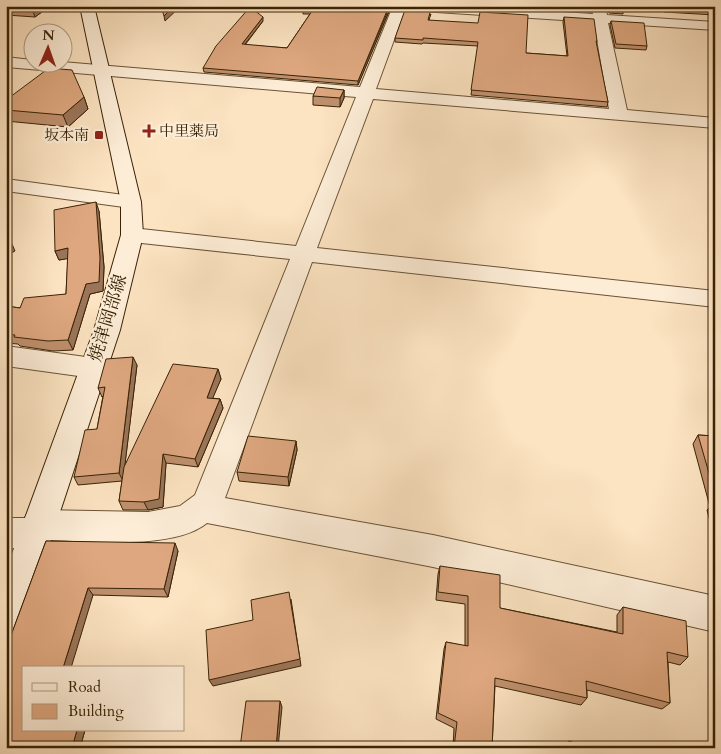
<svg xmlns="http://www.w3.org/2000/svg" width="721" height="754" viewBox="0 0 721 754" font-family="Cardo,'Noto Serif JP',serif">
<style>
.lines{fill:none;stroke-linecap:round;stroke-linejoin:round}
.minor-casing{stroke:#6a5335;stroke-width:2}
.secondary-casing{stroke:#392306;stroke-width:2}
.minor{fill:#fdedd7;fill-rule:evenodd}
.secondary{fill:#fdedd7;fill-rule:evenodd}
.wall{fill:#bf906d;stroke:#392306}
.shaded-wall{fill:#9b7559;stroke:#392306}
.building{fill:#dea77f;stroke:#392306}
.poi-dot{fill:#8f2418;stroke:#fdedd7;stroke-width:2}
.labels{text-anchor:middle;dominant-baseline:central;stroke-width:4.5;stroke-linejoin:round;paint-order:stroke}
.far-poi-label{font-size:15px;fill:#392306;stroke:#fdedd7;text-anchor:start}
.street-label{font-size:18px;fill:#392306;stroke:#fdedd7}
</style>
<rect width="100%" height="100%" fill="#fce3c1"/>
<filter id="stains"><feTurbulence type="fractalNoise" baseFrequency=".004" numOctaves="4"/><feColorMatrix values="0 0 0 0 .2 0 0 0 0 .09 0 0 0 0 .02 0 0 0 .5 -.17"/></filter>
<radialGradient id="worn" r=".72"><stop offset=".6" stop-color="#630" stop-opacity="0"/><stop offset="1" stop-color="#630" stop-opacity=".3"/></radialGradient>
<g class="lines">
<g class="minor-casing">
<path id="minor" d="M393 6H472L593 14 591 6H605L607 15 715 22V30L608 23 627 110 715 118V128L373 99 317 248 715 291V307L312 262 225 498 433 535 715 596V632L433 567 207 523C174 550 92 541 50 540L48 545 36 549 6 548V518H25L27 514 39 510 148 512 180 506 195 495 290 259 132 242 124 240 121 235 124 230 132 228 296 246 356 97 6 67V57L32 60V62H62L360 87ZM405 10 594 22 609 109 376 89Z
M6 179 131 196 138 198 141 202 138 206 131 208 6 191Z
M6 346 93 358 103 361 107 368 103 375 93 378 6 366Z"/>
</g>
<g class="secondary-casing">
<path id="secondary" d="M80 6H94L141 202 143 235 120 330 24 621 19 634 6 639V570L94 330 121 235V202Z"/>
</g>
<use href="#minor" class="minor"/>
<use href="#secondary" class="secondary"/>
</g>
<path class="wall" d="M6 6H50L35 17 6 15Z
M390 6V9L358 85 204 72 203 68 263 21 245 45 287 48 310 14H303V10Z
M562 6H592L591 12 562 10Z
M606 6H624V8L623 14 609 13Z
M661 6H715V15L664 12Z
M431 14 429 20 526 53 567 56 563 22 564 17 597 41 596 45 608 102 607 107 471 95 478 46 423 43 422 44 395 42V38Z
M611 21 647 46 646 50 615 48 610 25Z
M344 90V98L340 107 313 105V96Z
M84 97 88 109 68 127 6 121V100Z
M99 211 104 267 103 291 90 294 73 350 53 351 20 346 18 344 6 343V306L20 308 66 294 68 258 59 260 55 251Z
M137 365 125 463 218 369 221 379 212 398 220 399 223 408 198 467 166 463 163 507 148 510H123L119 501 122 481 78 485 74 477 97 429 103 396 102 397 98 388Z
M698 435 715 436V540L707 510 710 507 693 444Z
M296 441 297 450 289 486 239 481 237 472Z
M46 541 178 551 168 597 93 595 24 730H85L80 748H6L8 656 6 655V649Z
M440 566 500 608 617 632V615L623 607 688 657 680 665 668 662 670 703 662 709 587 690V698L581 705 495 686 492 748H453L454 728 436 719 444 649 446 642 465 646V604L436 600 438 574Z
M569 741 589 748H564V746Z"/>
<path class="shaded-wall" d="M31 6H50L35 17Z
M174 6H181L165 21 164 16Z
M390 6V9L358 85V81Z
M263 17V21L242 48V44Z
M344 90V98L340 107V98Z
M84 97 88 109 68 127 63 115Z
M96 202 99 211 104 267 103 291 90 294 73 350 68 340 86 284Z
M12 244 15 251 6 256V247Z
M68 248 72 258 59 260 55 251Z
M133 357 137 365 123 481 119 473Z
M218 369 221 379 209 407 207 398Z
M220 399 223 408 198 467 195 459Z
M296 441 297 450 289 486 288 477Z
M163 454 166 463 163 507 148 510 144 502Z
M6 477 9 481 6 485Z
M175 543 178 551 168 597 164 589Z
M88 588 93 595 71 668H63Z
M291 599 301 666 213 686 209 680Z
M280 701 282 707 278 748H276Z
M77 730H85L80 748H72Z"/>
<path class="building" d="M161 6H174L164 16Z
M305 6H389L358 81 203 68 216 46 250 7 263 17 242 44 287 48 312 11 303 10Z
M610 6H624V8L610 7Z
M664 6H715V11L665 9Z
M406 7 431 9 428 20 478 23 480 12 528 15 526 53 568 56 564 17 594 19 597 41H596L608 102 471 90 478 42 423 38V40L395 38Z
M611 21 644 23 647 46 616 44Z
M49 68 72 70 84 97 63 115 6 110V100Z
M317 87 344 90 340 98 313 96Z
M96 202 100 258 99 282 86 284 68 340 48 341 14 337 15 335 6 334V306L20 308 24 298 66 294 68 248 55 251 54 210Z
M6 241 12 244 6 247Z
M133 357 119 473 74 477 85 430 97 429 105 387 98 388 106 359Z
M173 364 218 369 207 398 220 399 195 459 163 454 159 499 144 502 119 501 124 467Z
M698 435 715 436V494Z
M248 436 296 441 288 477 237 472Z
M46 541 175 543 164 589 88 588 63 668H24V730H77L72 748H6V661L9 654H6V649Z
M440 566 500 575V608L623 634V607L686 621 688 657 667 652 670 703 586 681 587 698 495 678 492 748H454L457 722 438 713 446 642 468 646V596L438 592Z
M289 592 300 659 209 680 206 630 253 620 251 600Z
M246 701H280L276 748H240Z
M569 741 589 748H568Z"/>
<g class="poi-dot">
<path d="M146.5 123.5h5v5h5v5h-5v5h-5v-5h-5v-5h5z"/>
<rect x="94" y="130" width="10" height="10" rx="2.5"/>
</g>
<g class="labels">
<g class="far-poi-label">
<text x="159" y="131">中里薬局</text>
<text x="89" y="135" text-anchor="end">坂本南</text>
</g>
<g class="street-label">
<text transform="translate(108 318) rotate(-73)">焼津岡部線</text>
</g>
</g>
<rect width="721" height="754" fill="none" stroke="#fce3c1" stroke-width="25"/>
<rect x="8" y="8" width="706" height="739" fill="none" stroke="#392306" stroke-width="2.5"/>
<rect x="12" y="12" width="696" height="729" fill="none" stroke="#392306"/>
<rect x="22" y="666" width="162" height="65" fill="#fdedd7" stroke="#af9c83"/>
<rect x="32" y="683" width="25" height="8" fill="#fdedd7" stroke="#af9c83"/>
<text x="68" y="692" font-size="15" fill="#392306">Road</text>
<rect x="32" y="704" width="25" height="15" fill="#dea77f" stroke="#af9c83"/>
<text x="68" y="716" font-size="15" fill="#392306">Building</text>
<g transform="translate(48 48) rotate(2)"><circle r="24" fill="#fdedd7" stroke="#af9c83"/>
<path d="M0-4L9 19L0 12L-9 19Z" fill="#8f2418"/>
<text y="-8" font-size="14" font-weight="bold" text-anchor="middle" fill="#392306">N</text>
</g>
<rect width="100%" height="100%" filter="url(#stains)"/>
<rect width="100%" height="100%" fill="url(#worn)"/>
</svg>
